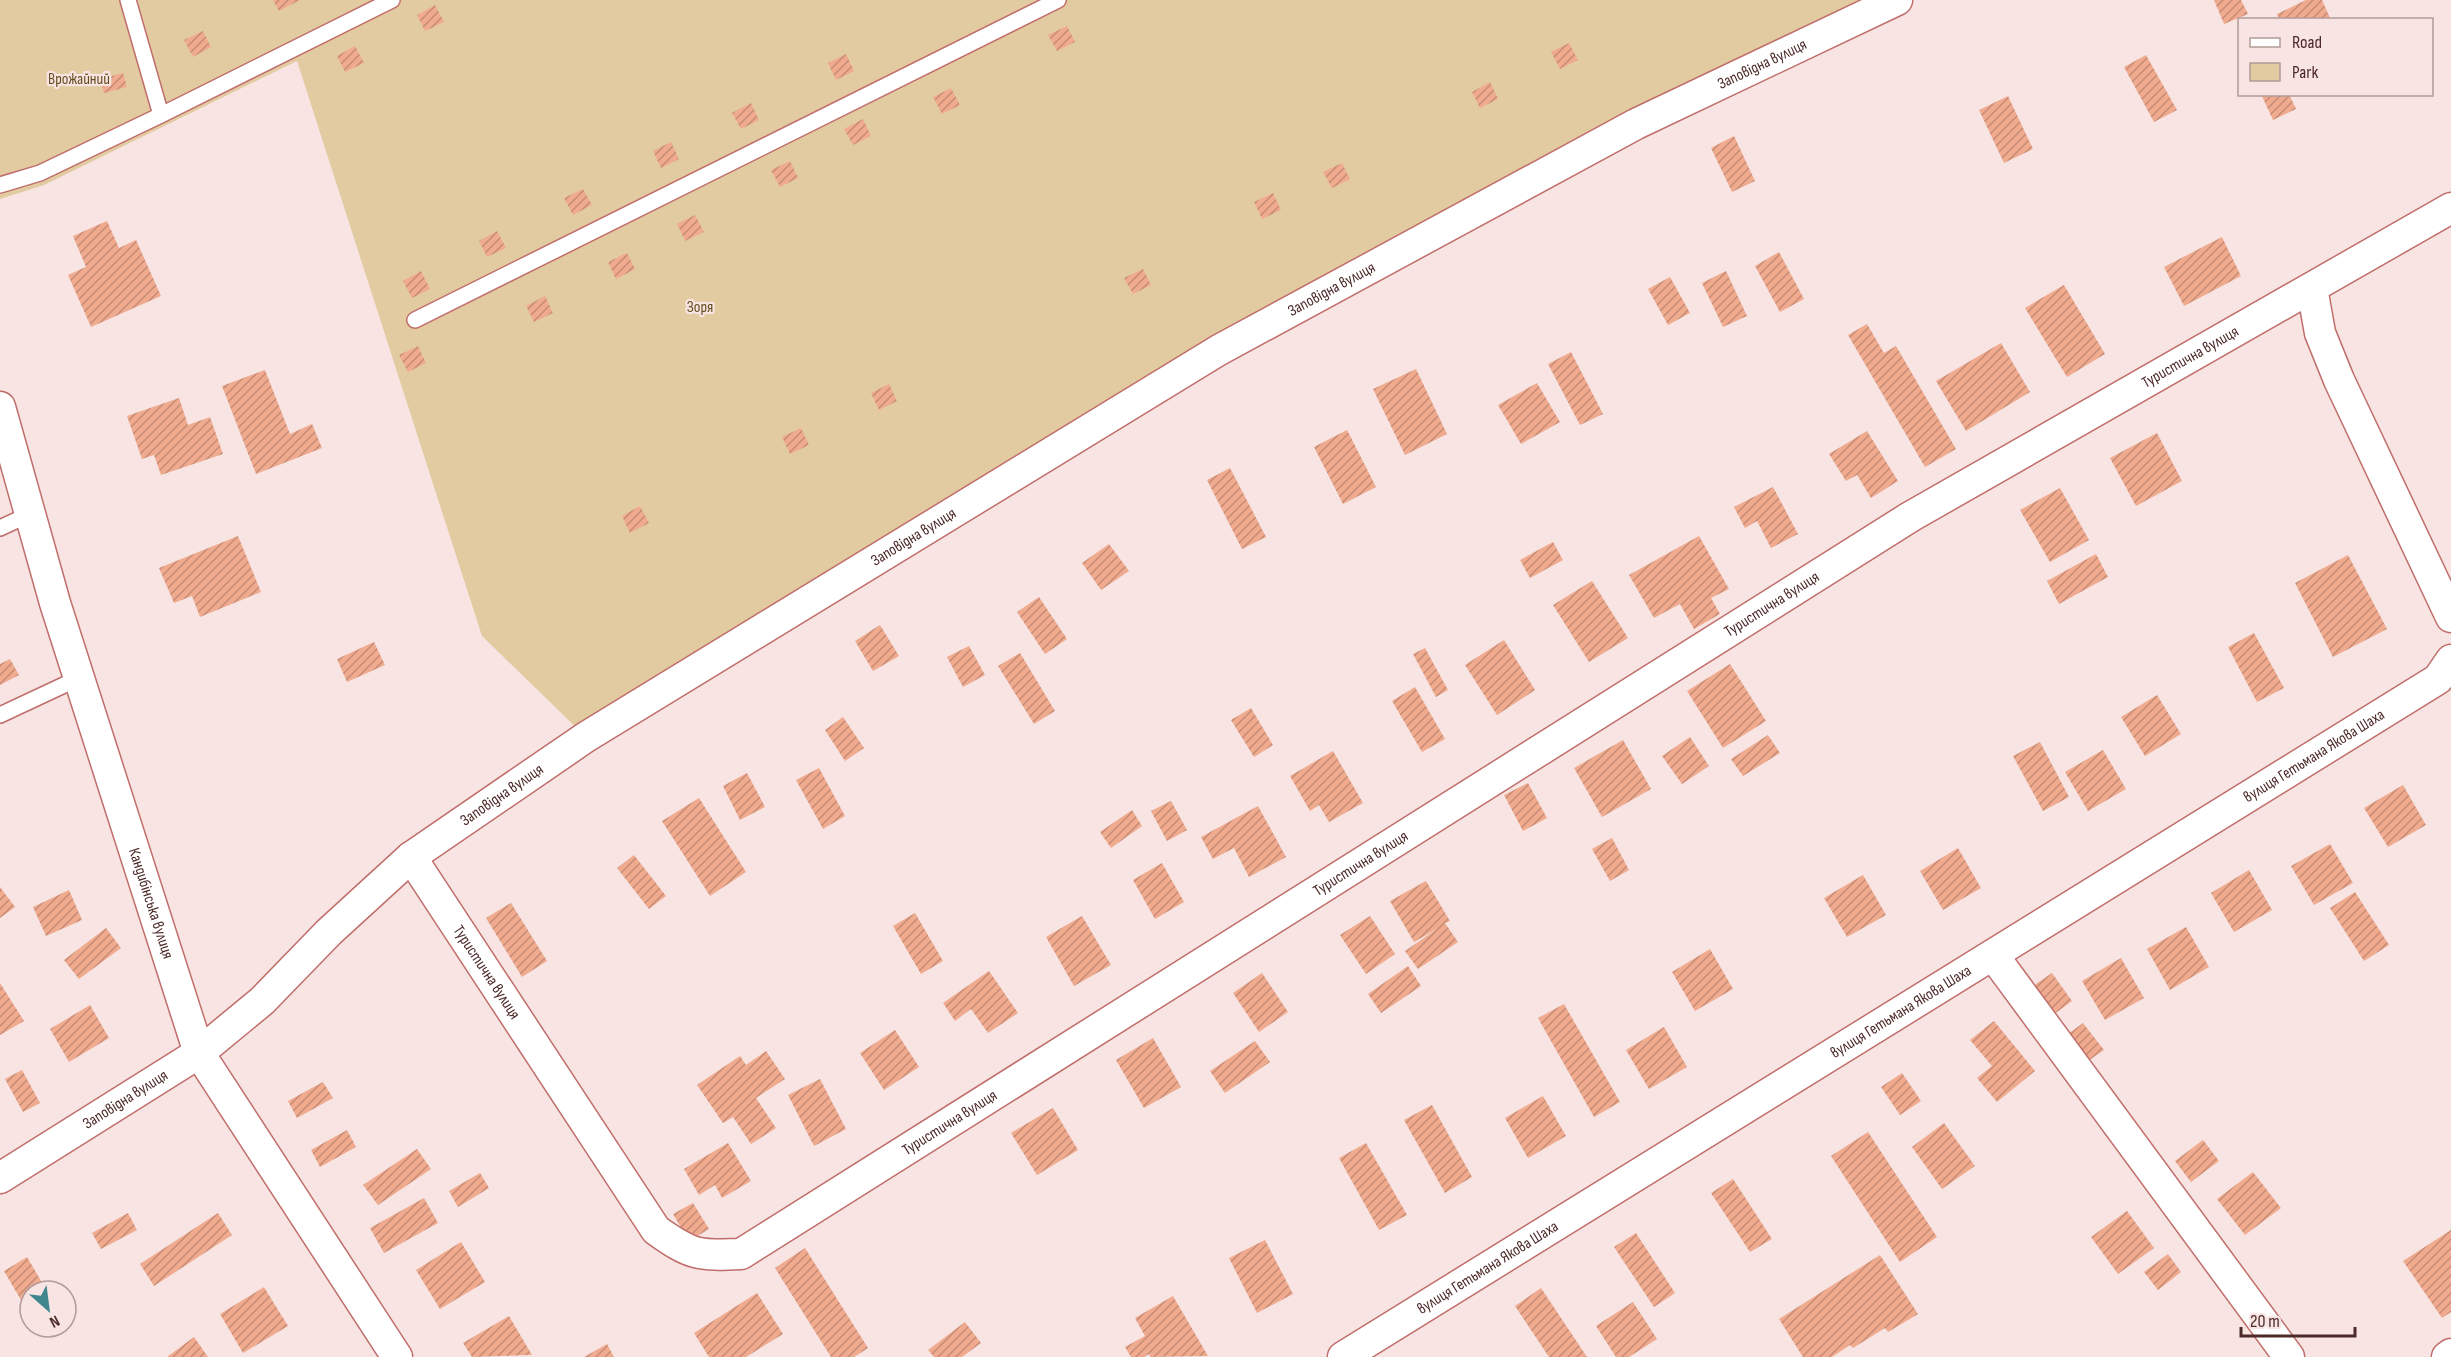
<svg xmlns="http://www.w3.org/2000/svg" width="2451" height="1357" viewBox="0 0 2451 1357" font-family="'Sofia Sans Condensed',sans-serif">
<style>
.green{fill:#e2cba0}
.building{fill:url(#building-hatch)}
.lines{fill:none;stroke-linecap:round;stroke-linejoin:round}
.service-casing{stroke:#c06e6b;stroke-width:18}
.minor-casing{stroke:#c06e6b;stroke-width:33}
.service{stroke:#fff;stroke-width:15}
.minor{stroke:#fff;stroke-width:30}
.labels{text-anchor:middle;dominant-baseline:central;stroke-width:4.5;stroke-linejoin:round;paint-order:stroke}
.street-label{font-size:16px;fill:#4c2a28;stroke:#f7e4e3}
.park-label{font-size:16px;fill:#664f1f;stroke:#f7e4e3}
</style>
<defs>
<pattern id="building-hatch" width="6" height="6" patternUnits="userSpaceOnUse" patternTransform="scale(1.5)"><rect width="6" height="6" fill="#f0ab8f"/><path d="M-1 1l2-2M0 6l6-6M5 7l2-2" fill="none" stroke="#c58b75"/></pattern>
</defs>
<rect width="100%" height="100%" fill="#f7e4e3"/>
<path class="green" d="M0 0H1897L1219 350 586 737 482 636 297 61 44 185 0 199Z"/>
<path class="building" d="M273 0H300L279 11Z
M2214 0H2241L2248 14 2224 24Z
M2306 0H2322L2331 20H2280L2277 14Z
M435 5 444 22 425 31 417 15Z
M1067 26 1075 42 1057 51 1048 35Z
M203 31 211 47 193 57 184 40Z
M1569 43 1578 60 1560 69 1551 52Z
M355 46 364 63 345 72 337 56Z
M846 54 854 71 836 80 828 63Z
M2146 55 2177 110 2154 122 2124 67Z
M123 73 127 87 104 93 100 79Z
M1490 82 1498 99 1480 108 1472 92Z
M951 88 960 105 942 114 933 97Z
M2261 94H2289L2296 109 2273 120Z
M2008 96 2033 149 2004 163 1979 110Z
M751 103 759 120 741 129 732 113Z
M863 119 871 136 853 145 844 129Z
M1734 136 1755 181 1732 192 1711 148Z
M671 142 679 159 661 168 653 151Z
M790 161 798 178 780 187 771 170Z
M1342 163 1350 179 1332 188 1323 172Z
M583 189 592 205 573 215 564 198Z
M1273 193 1281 210 1262 219 1254 202Z
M695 215 704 232 685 241 677 224Z
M107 221 119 248 136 240 161 296 91 327 68 275 86 267 73 236Z
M497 231 506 248 487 257 479 241Z
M2222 237 2241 276 2184 306 2164 267Z
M1779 252 1804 299 1780 312 1755 266Z
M627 253 635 269 616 279 608 262Z
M1143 269 1151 285 1133 294 1124 278Z
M421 271 430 289 412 298 403 281Z
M1726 271 1747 316 1723 327 1702 283Z
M1670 277 1690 313 1668 325 1648 289Z
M2064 285 2105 354 2067 377 2025 308Z
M545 296 553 313 534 322 526 306Z
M1867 324 1884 353 1896 346 1956 449 1925 467 1848 335Z
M2001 343 2030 392 1966 431 1936 381Z
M418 346 426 363 408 372 399 355Z
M1571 352 1603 414 1580 425 1548 364Z
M1416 369 1447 434 1405 455 1373 389Z
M265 370 290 434 312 424 322 448 256 474 222 386Z
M1537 383 1560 422 1521 444 1498 405Z
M889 384 897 401 879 410 871 393Z
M179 398 188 425 210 417 223 454 161 475 154 455 142 459 127 416Z
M801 428 809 445 790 454 782 437Z
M1347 430 1376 487 1343 504 1314 447Z
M1867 431 1898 481 1871 498 1857 475 1846 481 1829 454Z
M2157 433 2182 481 2136 506 2110 458Z
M1230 468 1266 537 1242 549 1207 480Z
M1773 487 1798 534 1771 548 1757 521 1745 528 1734 507Z
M2060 488 2089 540 2050 562 2020 510Z
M640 506 649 523 630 533 622 516Z
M238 536 261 592 200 617 192 596 174 603 159 568Z
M1699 536 1729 589 1711 598 1720 614 1694 629 1680 604 1654 618 1629 575Z
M1553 542 1563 560 1530 578 1520 560Z
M1109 544 1129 571 1101 590 1082 563Z
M2096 554 2108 577 2059 604 2047 581Z
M2348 555 2387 629 2333 657 2295 583Z
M1592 581 1628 638 1589 662 1553 605Z
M1039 597 1067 639 1045 654 1017 612Z
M880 625 899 656 873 671 855 641Z
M2254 633 2284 688 2257 702 2228 647Z
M1504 640 1535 690 1497 715 1465 665Z
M374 642 385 665 347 682 337 659Z
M969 646 985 675 963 687 947 657Z
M1425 648 1448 690 1436 697 1413 654Z
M1020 653 1055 711 1034 724 998 666Z
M10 659 19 675 0 685V664Z
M1730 664 1766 721 1723 748 1687 691Z
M1415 687 1445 739 1422 752 1392 701Z
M2157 695 2181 734 2145 756 2121 717Z
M1251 708 1273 745 1254 757 1231 720Z
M843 717 864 748 845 761 825 730Z
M1768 735 1780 753 1743 776 1731 759Z
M1690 737 1709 766 1682 784 1662 756Z
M1623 740 1651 789 1602 817 1574 768Z
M2040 742 2069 797 2043 811 2013 756Z
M2103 750 2126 789 2088 811 2065 772Z
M1333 751 1363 803 1329 822 1319 805 1310 811 1290 776Z
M819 768 845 816 823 829 796 780Z
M747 773 765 807 740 820 723 786Z
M1528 783 1547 818 1523 831 1504 795Z
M2403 785 2426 825 2388 847 2364 808Z
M699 798 746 872 710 896 662 821Z
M1171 801 1187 830 1167 841 1151 811Z
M1258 806 1286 857 1249 877 1234 848 1213 859 1201 837Z
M1132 810 1142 826 1111 848 1100 832Z
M1612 838 1629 870 1610 881 1592 849Z
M2330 844 2353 883 2314 905 2291 866Z
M1958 848 1981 888 1943 910 1920 871Z
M634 855 666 896 649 909 617 868Z
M1162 863 1184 902 1155 919 1133 880Z
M2249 870 2272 910 2234 932 2211 893Z
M1863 875 1886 915 1847 937 1824 898Z
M1426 881 1450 921 1445 923 1458 942 1418 969 1405 951 1437 929 1414 942 1390 901Z
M0 887 15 907 0 918Z
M69 890 82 920 46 936 33 907Z
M2355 892 2389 945 2364 961 2330 908Z
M511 903 547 961 522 977 486 918Z
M915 913 943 961 921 974 893 926Z
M1082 916 1111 965 1074 986 1046 937Z
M1370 916 1395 954 1366 974 1340 935Z
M2186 927 2209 967 2170 990 2147 949Z
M106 928 121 948 79 979 64 960Z
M1710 949 1733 989 1695 1011 1672 972Z
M2121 958 2144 998 2105 1020 2082 981Z
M1408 966 1421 986 1381 1013 1368 994Z
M989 971 1018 1013 988 1033 971 1009 955 1021 943 1003Z
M1262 973 1288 1012 1259 1032 1233 993Z
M2052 973 2072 1001 2053 1015 2033 986Z
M0 983 24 1021 0 1035Z
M1564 1004 1620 1102 1594 1117 1538 1018Z
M90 1005 109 1038 69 1062 50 1029Z
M1994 1021 2035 1071 1997 1102 1977 1078 1992 1066 1970 1040Z
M2083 1023 2104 1050 2088 1061 2068 1034Z
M1664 1027 1687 1067 1649 1089 1626 1050Z
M895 1030 919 1067 884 1090 860 1053Z
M1153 1038 1181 1087 1144 1108 1116 1060Z
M1255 1041 1270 1062 1225 1093 1210 1071Z
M766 1051 785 1079 756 1098 776 1128 751 1144 733 1117 723 1123 697 1085 740 1056 746 1065Z
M22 1070 40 1103 23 1112 5 1079Z
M1902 1073 1921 1101 1900 1115 1881 1087Z
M820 1079 846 1129 814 1146 788 1095Z
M323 1082 333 1098 297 1118 288 1101Z
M1543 1096 1566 1136 1528 1158 1505 1118Z
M1432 1105 1472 1177 1445 1193 1404 1120Z
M1053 1108 1078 1150 1037 1175 1011 1133Z
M1944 1123 1975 1166 1942 1189 1912 1147Z
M347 1130 356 1147 320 1167 311 1150Z
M1868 1132 1937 1237 1900 1262 1831 1156Z
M2203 1140 2219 1161 2191 1182 2175 1161Z
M728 1143 751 1181 722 1198 715 1185 699 1195 684 1169Z
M1366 1143 1407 1215 1379 1230 1339 1158Z
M417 1149 431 1169 378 1205 363 1185Z
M2253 1172 2281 1208 2245 1235 2217 1199Z
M480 1173 489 1188 458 1207 449 1191Z
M1733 1179 1772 1239 1750 1252 1711 1193Z
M424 1198 438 1223 384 1253 370 1228Z
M693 1203 709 1229 689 1241 673 1214Z
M2127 1211 2154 1248 2118 1274 2091 1237Z
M128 1213 137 1230 101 1249 92 1233Z
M218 1213 232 1235 154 1286 140 1264Z
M2451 1230V1312L2442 1318 2403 1261Z
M1636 1233 1675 1293 1654 1307 1614 1247Z
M1265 1240 1293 1294 1257 1313 1229 1258Z
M461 1242 485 1282 440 1309 416 1270Z
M805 1248 868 1348 854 1357H831L775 1268Z
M2168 1254 2181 1272 2158 1290 2144 1272Z
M1880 1255 1918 1314 1888 1332 1885 1328 1853 1348 1850 1345 1832 1357H1803L1779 1319Z
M27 1257 44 1286 36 1291H30V1295L21 1300 4 1271Z
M264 1287 288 1326 243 1353 220 1314Z
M1541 1288 1587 1357H1549L1515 1306Z
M757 1293 783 1334 746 1357H709L694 1333Z
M1173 1296 1208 1356 1150 1357 1149 1354 1144 1357H1131L1125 1347 1145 1336 1135 1318Z
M1633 1302 1657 1339 1629 1357H1616L1596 1326Z
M509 1316 532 1355 472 1357 463 1343Z
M965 1322 981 1343 962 1357H934L928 1350Z
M194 1337 208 1357H167Z
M607 1344 614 1357H584Z"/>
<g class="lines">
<g class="service-casing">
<path id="service" d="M128 0 161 115
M0 185 40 173 161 115 392 0
M415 320 1058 0
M0 528 30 514
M0 715 79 678"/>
</g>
<g class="minor-casing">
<g id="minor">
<path d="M2312 288 2320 333 2339 380 2451 617"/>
<path id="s1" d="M0 407 55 603 199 1053 397 1357"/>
<path id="s2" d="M411 857 656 1230C691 1255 698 1256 741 1254L1910 517 2451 208"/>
<path d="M1993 955 2289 1357"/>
<path id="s3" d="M0 1178 199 1053 262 1001 329 932 411 857 586 737 1219 350 1636 124 1897 0"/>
<path id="s4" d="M1343 1357 2438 679 2451 660"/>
<path d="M2447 1357 2451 1354"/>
</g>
</g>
<use href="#service" class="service"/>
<use href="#minor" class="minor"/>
</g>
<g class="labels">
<g class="street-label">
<text stroke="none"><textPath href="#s3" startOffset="2092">Заповідна вулиця</textPath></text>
<text stroke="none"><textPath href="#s3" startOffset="1606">Заповідна вулиця</textPath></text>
<text stroke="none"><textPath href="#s2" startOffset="2242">Туристична вулиця</textPath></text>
<text stroke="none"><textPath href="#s3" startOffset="1120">Заповідна вулиця</textPath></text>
<text stroke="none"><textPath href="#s2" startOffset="1756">Туристична вулиця</textPath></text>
<text stroke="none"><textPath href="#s4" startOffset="1142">вулиця Гетьмана Якова Шаха</textPath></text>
<text stroke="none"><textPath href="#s3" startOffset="634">Заповідна вулиця</textPath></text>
<text stroke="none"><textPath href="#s2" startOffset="1270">Туристична вулиця</textPath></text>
<text stroke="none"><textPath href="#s1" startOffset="519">Кандибінська вулиця</textPath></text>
<text stroke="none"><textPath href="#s2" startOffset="138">Туристична вулиця</textPath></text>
<text stroke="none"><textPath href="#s4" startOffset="656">вулиця Гетьмана Якова Шаха</textPath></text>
<text stroke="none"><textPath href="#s3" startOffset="148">Заповідна вулиця</textPath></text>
<text stroke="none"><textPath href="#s2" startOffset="784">Туристична вулиця</textPath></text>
<text stroke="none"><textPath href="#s4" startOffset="170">вулиця Гетьмана Якова Шаха</textPath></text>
</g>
<g class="park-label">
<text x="79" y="79">Врожайний</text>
<text x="700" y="307">Зоря</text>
</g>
</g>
<rect x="2238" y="18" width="195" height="78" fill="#f7e4e3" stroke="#b39a98" stroke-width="1.5"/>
<rect x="2250" y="38" width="30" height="9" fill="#ffffff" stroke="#b39a98" stroke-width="1.5"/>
<text x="2292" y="48" font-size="18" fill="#4c2a28">Road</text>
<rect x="2250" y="63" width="30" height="18" fill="#e2cba0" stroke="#b39a98" stroke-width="1.5"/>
<text x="2292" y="78" font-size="18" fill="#4c2a28">Park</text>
<g transform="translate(48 1309) rotate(152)"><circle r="28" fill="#f7e4e3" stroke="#b39a98" stroke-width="1.5"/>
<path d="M0-4.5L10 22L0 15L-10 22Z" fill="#3f878d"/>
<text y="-9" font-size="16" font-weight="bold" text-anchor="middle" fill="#4c2a28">N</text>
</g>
<path d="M2241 1327v9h114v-9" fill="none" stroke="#4c2a28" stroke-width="3"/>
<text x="2250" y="1327" font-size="18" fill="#4c2a28" stroke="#f7e4e3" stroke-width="4.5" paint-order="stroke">20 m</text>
</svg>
